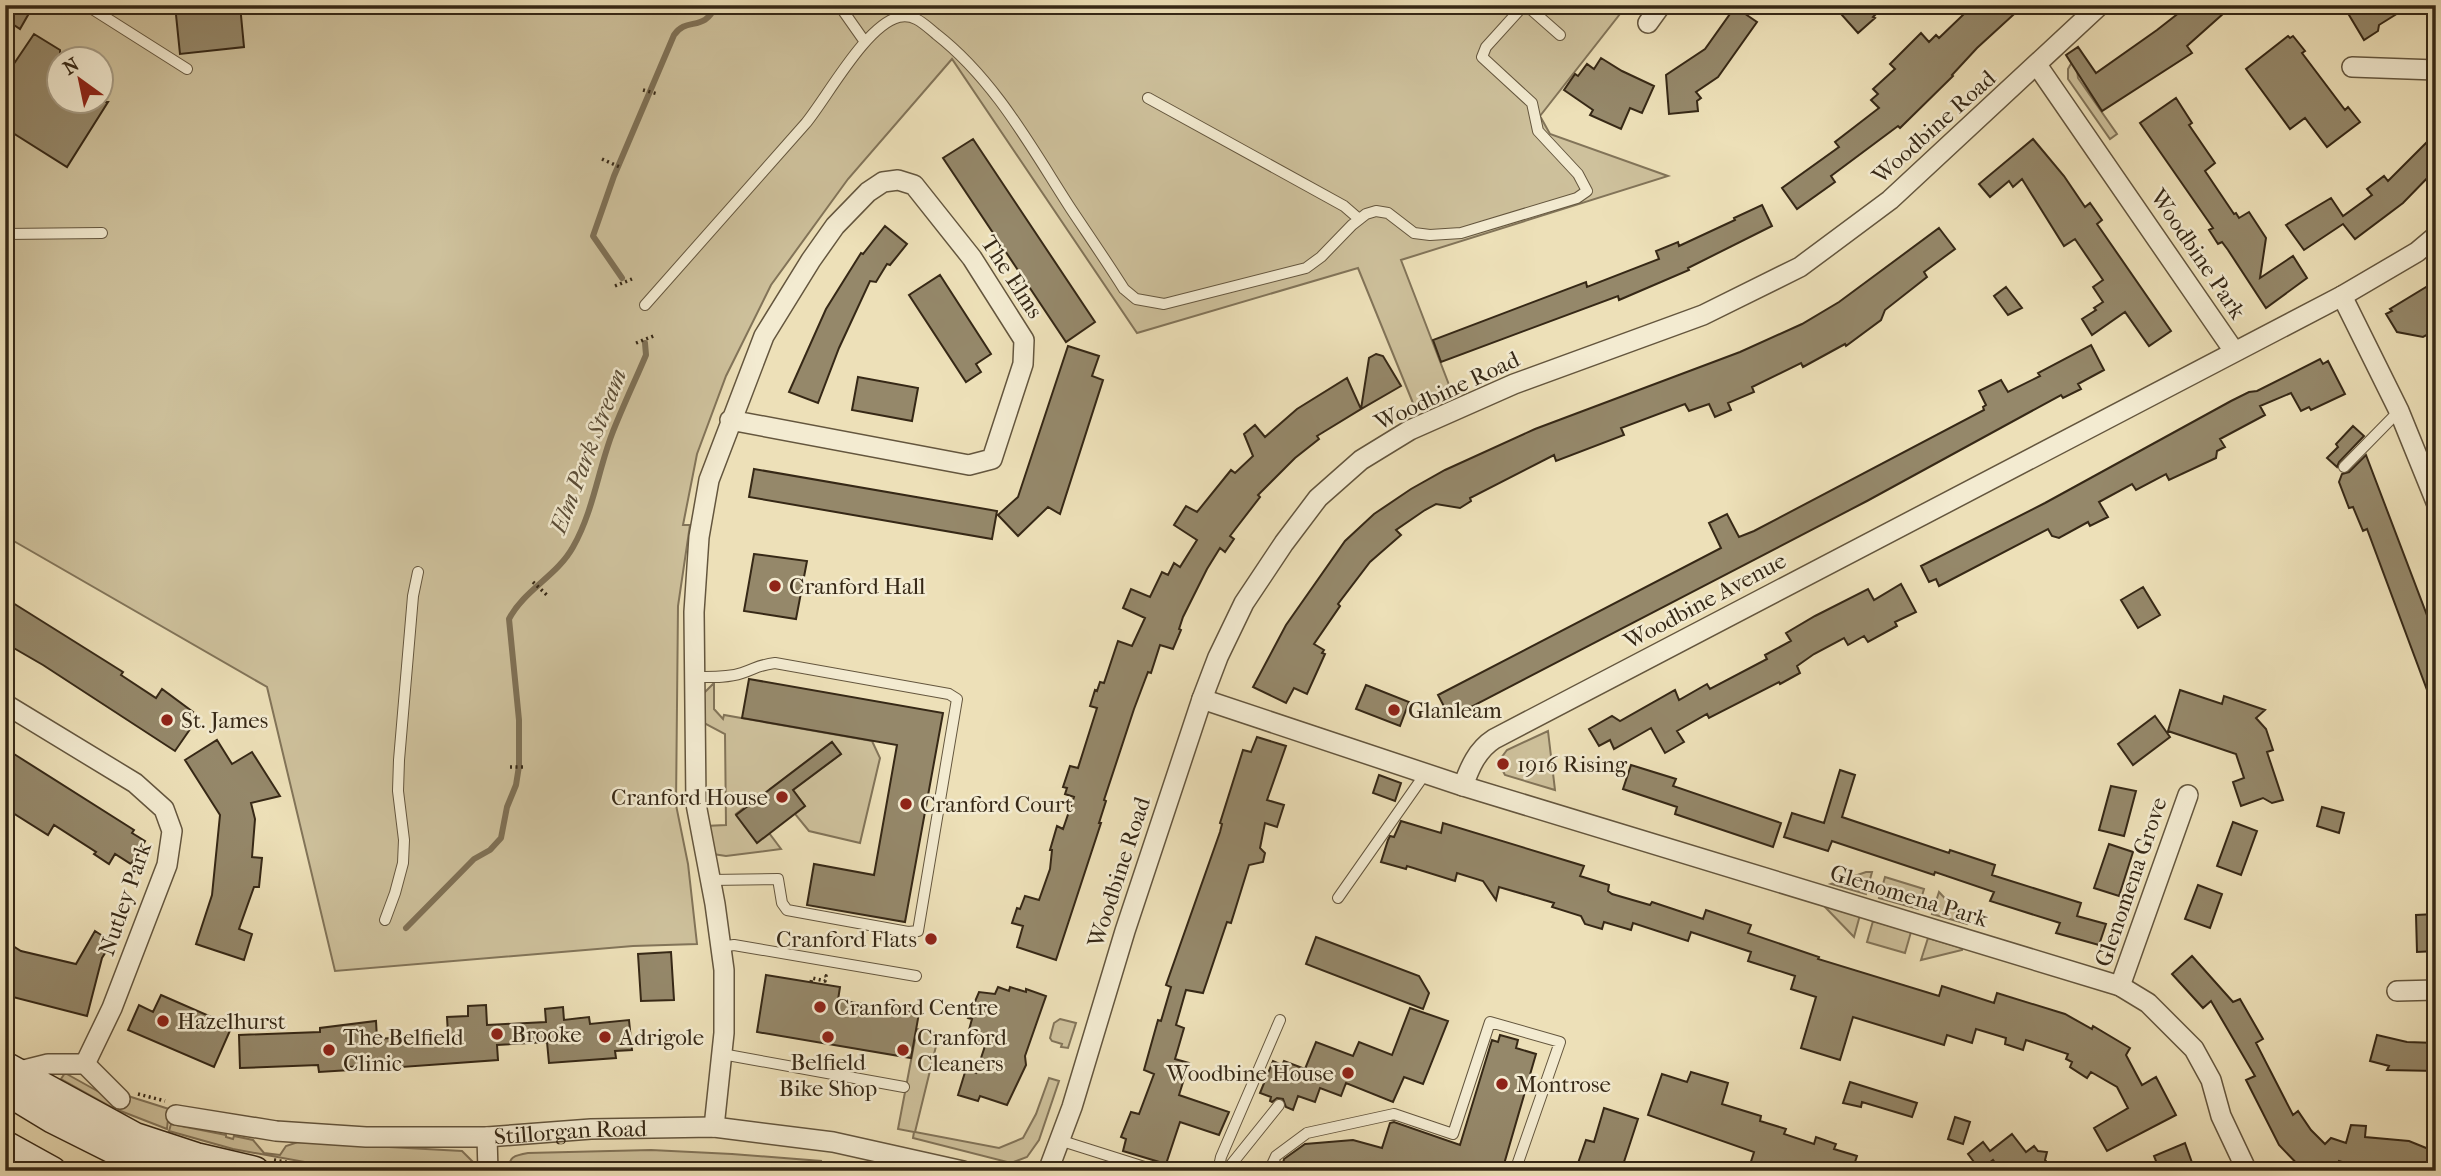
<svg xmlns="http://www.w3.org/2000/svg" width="2441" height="1176" viewBox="0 0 2441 1176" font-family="'IM FELL French Canon',serif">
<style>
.green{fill:#cec19c;stroke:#827459;stroke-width:2;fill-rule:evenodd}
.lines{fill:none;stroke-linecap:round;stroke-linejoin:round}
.stream{stroke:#7f7156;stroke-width:6}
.building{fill:#95886a;stroke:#362816;stroke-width:2}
.lane-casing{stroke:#64563e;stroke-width:12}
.street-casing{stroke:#64563e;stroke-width:22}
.secondary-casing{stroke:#362816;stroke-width:31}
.path{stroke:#362816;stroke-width:3.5;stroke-dasharray:2 3.5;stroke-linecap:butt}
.lane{stroke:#f3ebd1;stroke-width:10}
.street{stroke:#f3ebd1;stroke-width:19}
.secondary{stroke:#f3ebd1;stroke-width:28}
.poi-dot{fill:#8f2418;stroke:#f3ebd1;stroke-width:2.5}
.labels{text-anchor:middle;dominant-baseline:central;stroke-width:5;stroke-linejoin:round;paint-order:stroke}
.street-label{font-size:23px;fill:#362816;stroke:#f3ebd1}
.poi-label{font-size:23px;fill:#362816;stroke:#f3ebd1;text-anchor:start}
.water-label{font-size:24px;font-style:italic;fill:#5a4c36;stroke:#f3ebd1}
</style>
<rect width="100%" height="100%" fill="#ede0b8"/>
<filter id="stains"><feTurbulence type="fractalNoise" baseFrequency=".00286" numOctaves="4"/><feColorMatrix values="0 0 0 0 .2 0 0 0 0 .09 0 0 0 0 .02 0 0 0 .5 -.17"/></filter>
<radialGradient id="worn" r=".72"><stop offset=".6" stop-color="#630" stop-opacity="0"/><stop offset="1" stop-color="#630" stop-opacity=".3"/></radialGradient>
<path class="green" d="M5 5H1627L1540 116 1550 134 1668 176 1401 260 1451 390 1415 408 1358 268 1137 333 952 59 848 179 771 285 726 376 697 454 683 525H690L678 606 676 805 688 864 697 944 633 946 335 971 267 687 5 536ZM60 60H102V102H60Z
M2072 62 2077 69 2078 78 2117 134 2110 139 2068 79V69Z
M714 683V709L723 719 724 715 872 741 880 758 860 843 809 831 795 814 805 806 793 790 841 754 832 742 770 789 771 792 755 804 753 801 736 814 757 842 769 833 781 849 726 856 713 854 705 826 726 825 725 734 702 722 704 693Z
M1548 731 1555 790 1505 775 1498 762 1507 750Z
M1866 872H1872L1866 894 1831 884Z
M1885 877 1924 889 1918 909 1879 898Z
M1939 892 1967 922V924L1932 914Z
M1826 905 1860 915 1854 937 1825 907Z
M1873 921 1911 932 1905 953 1867 942Z
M1928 938 1962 948V950L1921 960Z
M1060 1019 1076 1023 1068 1048 1061 1047 1062 1044 1052 1041 1050 1038 1054 1023Z
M917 1029 939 1034 915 1132 999 1148 1023 1138 1036 1114 1049 1078 1059 1081 1039 1140 1027 1157 1011 1163 913 1138 914 1132 898 1129Z
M65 1073 117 1102 113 1108 61 1079Z
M128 1096 169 1109 167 1129 118 1110Z
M171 1124 226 1135V1137L233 1139 234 1136 253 1140 264 1153 280 1155 286 1146 298 1142 462 1151 473 1162 474 1170 354 1171 233 1149 169 1131Z
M651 1150 732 1154 821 1161 820 1171H511C506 1157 516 1155 528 1153Z"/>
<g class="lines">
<path class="stream" d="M622 278 593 236 614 176 674 35C687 16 704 33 716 5
M406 928 474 859 490 850 501 838 507 807 516 785 519 766V720L509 619C524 590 557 576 573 547 593 512 598 471 612 434 622 408 635 381 646 355L645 343"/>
</g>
<path class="building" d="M175 5H240L244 47 180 54Z
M1847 5H1885L1873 17 1875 18 1858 33 1841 14Z
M1956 5H2024L1977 48 1952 75 1953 76 1900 128 1898 126 1831 176 1835 182 1797 209 1782 188 1839 147 1835 142 1879 108 1871 100 1878 94 1873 89 1895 69 1890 64 1921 33 1929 42 1936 35 1939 38 1964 14Z
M2189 5H2233L2187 46 2192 53 2102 111 2066 55 2078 47 2096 73 2157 30Z
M2343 5H2411L2379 25 2378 31 2364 40Z
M13 6 28 15 20 29 5 19Z
M1735 7 1757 22 1718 77 1696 92 1701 98 1697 101 1698 111 1669 114 1666 75 1705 49Z
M34 34 60 50V102H108L67 167 5 128V77Z
M2288 36 2290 38 2293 36 2305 51 2302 53 2345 110 2348 107 2360 122 2327 147 2305 118 2290 129 2246 69Z
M1601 58 1622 71 1654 86 1642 113 1630 108 1621 129 1590 115 1593 110 1564 90 1575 74 1578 76 1587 64 1594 69Z
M2176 98 2192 123 2189 125 2215 163 2205 171 2234 214 2236 213 2239 218 2249 212 2266 238 2260 278 2293 256 2307 278 2266 308 2228 250 2222 242 2218 244 2209 230 2213 228 2140 123Z
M2436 133V169L2403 203 2355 239 2343 224 2304 250 2286 225 2331 198 2343 216 2372 195 2367 189 2384 176 2388 181Z
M973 139 1095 322 1066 342 943 158Z
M2033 139 2064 176 2085 207 2090 203 2102 220 2097 224 2171 331 2149 346 2125 312 2092 335 2082 319 2096 310 2094 308 2103 302 2093 287 2103 280 2075 239 2064 246 2022 179 2013 187 2009 181 1990 197 1979 184Z
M1762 205 1772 226 1688 268 1689 270 1619 300 1618 296 1441 362 1433 340 1586 282 1587 287 1659 259 1656 251 1678 242 1679 246 1735 220 1734 218Z
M885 226 907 244 890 265 887 264 876 282 870 281 839 348 818 403 789 392 826 309 861 253 863 254Z
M1939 228 1955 249 1924 272 1927 277 1885 310 1881 320 1846 346 1845 344 1803 367 1801 363 1752 387 1754 392 1728 403 1731 410 1715 417 1709 404 1689 411 1685 404 1621 428 1624 435 1556 461 1554 455 1470 498 1471 501 1460 508 1436 504 1425 510 1396 530 1401 535 1370 562 1338 604 1340 606 1314 644 1324 650 1322 653 1325 654 1307 694 1294 688 1286 703 1253 687 1286 625 1345 541 1374 514 1411 489 1445 470 1535 429 1740 352 1802 324 1839 302Z
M940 275 991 354 976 364 981 372 966 382 909 295Z
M2436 281V330L2423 337 2397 332 2386 314 2392 311 2390 309Z
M2006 287 2022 308 2008 315 1994 296Z
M2091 345 2104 370 2078 384 2081 389 2063 398 2061 395 1867 501 1450 718 1438 695 1721 548 1709 523 1727 514 1739 537 1754 531 1984 410 1983 407 1986 405 1979 391 2001 380 2008 392 2040 376 2038 373Z
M1068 346 1099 356 1092 376 1103 380 1060 514 1048 507 1018 536 998 515 1018 497Z
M1376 354 1383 356 1401 386 1361 409 1369 358Z
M2320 359 2323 364 2328 361 2345 394 2311 410 2309 407 2301 411 2291 393 2260 406 2265 415 2220 439 2225 447 2217 451 2216 458 2169 480 2166 474 2136 490 2132 484 2099 502 2108 517 2090 526 2088 522 2059 538 2052 536 2048 529 1939 586 1936 579 1929 582 1921 566 2045 503 2231 401 2249 392 2257 391Z
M858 377 918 388 912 421 852 410Z
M1347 378 1361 409 1317 436 1319 439 1295 458 1258 495 1260 497 1230 536 1234 539 1225 552 1220 548 1207 569 1183 617 1179 629 1181 630 1173 649 1160 645 1151 673 1148 672 1134 709 1104 800 1106 801 1099 823H1101L1056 960 1017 947 1023 926 1012 923 1017 908 1020 909 1025 896 1039 900 1050 869 1052 850H1050L1057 826 1063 829 1074 797 1065 794 1067 788 1063 787 1070 766 1078 768 1097 708 1090 706 1095 690 1097 691 1100 682 1104 683 1118 641 1132 646 1145 618 1123 608 1131 589 1150 597 1162 572 1168 575 1174 563 1180 567 1197 540 1174 525 1186 506 1197 512 1231 470 1235 473 1253 456 1244 434 1255 425 1265 437 1297 409Z
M2353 426 2364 436 2339 462 2337 467 2327 458 2338 447 2336 444Z
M2366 455 2436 639V705L2433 706 2367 529 2363 531 2353 507 2349 508 2339 482 2342 474 2349 472Z
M754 469 997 511 992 539 749 497Z
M754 554 807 561 796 619 744 611Z
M1901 584 1916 612 1895 622 1897 626 1868 642 1864 636 1848 645 1844 638 1814 654 1797 666 1800 673 1780 684 1779 682 1709 718 1707 714 1677 731 1684 742 1665 753 1651 728 1614 749 1610 740 1599 746 1589 729 1612 716 1620 721 1675 690 1679 700 1707 684 1710 689 1767 659 1765 655 1791 641 1786 633 1815 616 1868 589 1874 600Z
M2143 587 2160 615 2138 628 2121 600Z
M5 598 123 672 121 675 156 698 162 689 193 712 189 717 195 722 175 751 43 665 5 643Z
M749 679 943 713 905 922 807 905 814 864 874 875 897 745 742 718Z
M1366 685 1409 702 1400 726 1356 709Z
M2180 690 2222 704 2224 696 2265 710 2256 718 2266 729 2273 750 2267 752 2283 800 2272 803 2263 798 2241 806 2233 782 2244 778 2236 754 2168 731Z
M2155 716 2170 737 2133 765 2118 744Z
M1257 737 1286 746 1267 800 1284 805 1277 827 1265 823 1260 848 1265 853 1263 862 1249 865 1231 923 1227 922 1203 993 1186 990 1176 1025 1184 1028 1175 1059 1189 1063 1179 1095 1229 1112 1219 1135 1180 1122 1166 1164 1123 1151 1126 1139 1121 1137 1131 1112 1139 1114 1154 1074 1144 1070 1158 1020 1161 1021 1171 987 1166 985 1220 832 1222 824 1220 823 1243 750 1251 752Z
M217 740 232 764 252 752 280 796 251 803 255 819 252 857 262 858 259 887H254L239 929 252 934 244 960 196 944 212 895 220 815 185 760Z
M832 742 841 754 793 790 805 806 757 843 736 815Z
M5 754 11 758 14 754 134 830 132 833 145 841 131 864 115 854 109 864 94 854 96 852 54 825 48 835 5 808Z
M1631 765 1676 779 1673 786 1781 823 1773 847 1675 814 1677 807 1623 789Z
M1840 770 1855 775 1842 817 1949 853 1950 850 1995 865 1992 875 2081 903 2077 916 2106 924 2099 945 2056 933 2060 923 1990 901 1994 892 1935 872 1934 875 1832 841 1828 851 1784 837 1792 813 1824 823Z
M1379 775 1401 783 1395 801 1373 793Z
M2111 786 2136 791 2124 836 2099 830Z
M2322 807 2344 813 2339 833 2317 826Z
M1401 821 1441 833 1443 823 1584 866 1580 876 1609 885 1608 891 1612 894 1650 905 1652 902 1703 919 1706 910 1751 925 1748 933 1819 957 1818 959 1939 996 1942 986 1994 1003 1997 993 2065 1014 2092 1029 2093 1026 2130 1048 2126 1055 2142 1085 2156 1077 2176 1115 2107 1151 2094 1128 2128 1108 2117 1087 2091 1072 2087 1078 2070 1067 2072 1062 2066 1059 2068 1054 2026 1040 2023 1050 2005 1044 2006 1038 1976 1029 1972 1043 1947 1035 1944 1045 1853 1017 1840 1060 1801 1048 1816 997 1791 989 1795 976 1748 961 1751 952 1691 932 1688 941 1633 923 1631 930 1604 922 1602 929 1585 924 1581 916 1552 907 1554 903 1499 887 1496 900 1483 881 1457 873 1455 881 1407 866 1406 869 1381 862 1388 840 1390 836 1394 837Z
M2233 822 2257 831 2241 875 2217 866Z
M2109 844 2133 852 2119 896 2094 888Z
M2198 885 2222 894 2210 928 2185 919Z
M2435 914 2436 951 2417 952 2416 915Z
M95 931 112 942 102 958 87 1016 5 995V941L21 951 76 964Z
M1316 937 1419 976 1429 993 1423 1009 1306 964Z
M671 952 674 1000 641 1001 638 954Z
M2192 956 2233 1002 2240 999 2263 1039 2256 1043 2293 1115 2298 1111 2311 1130 2325 1144 2331 1138 2346 1143 2351 1125 2366 1126 2365 1137 2409 1141 2436 1152V1171H2414L2352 1163V1165L2339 1161 2337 1171H2304L2279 1145 2246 1080 2255 1076 2211 1001 2203 1008 2172 974Z
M766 975 840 987 838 1000 919 1013 911 1058 757 1032Z
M998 987 1009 991 1010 987 1026 992V989L1046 996 1025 1056 1026 1065 1007 1105 980 1096 978 1101 958 1095 966 1069 976 1073 986 1043 967 1037 972 1019 968 1018 979 992 995 994Z
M161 995 232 1026 214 1067 128 1030 139 1005 153 1012Z
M486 1005 487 1025 546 1022 545 1009 563 1007 564 1020 589 1017 590 1024 629 1020 632 1050 615 1051 616 1058 549 1063 547 1042 497 1045 498 1060 402 1067V1063L350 1067V1070L319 1072 318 1065 240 1068 239 1035 320 1032V1028L376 1021 377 1039 448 1034 447 1017 468 1016V1006Z
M1410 1008 1448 1021 1423 1084 1404 1077 1393 1102 1346 1083 1341 1096 1320 1088 1315 1102 1298 1096 1293 1110 1286 1107 1283 1099 1277 1098 1272 1102 1270 1101 1271 1097 1260 1093 1273 1061 1282 1065 1284 1061 1305 1069 1316 1042 1353 1056 1359 1042 1392 1055Z
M1500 1035 1518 1040 1516 1048 1536 1054 1502 1171H1281L1284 1159 1305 1144 1353 1140 1382 1148 1390 1123 1394 1122 1460 1145 1492 1040 1498 1042Z
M2377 1035 2407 1042 2436 1043V1071L2387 1070 2389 1066 2370 1061Z
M1691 1072 1728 1083 1722 1104 1761 1116 1760 1121 1786 1129 1784 1134 1814 1144 1816 1137 1836 1144 1834 1149 1857 1156 1852 1171H1748L1754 1152 1648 1115 1662 1074 1687 1082Z
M1850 1082 1917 1103 1912 1117 1862 1102 1861 1107 1843 1103Z
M1604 1108 1638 1119 1621 1171H1592L1577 1166 1586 1140 1594 1142Z
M1955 1117 1970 1122 1963 1144 1948 1139Z
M2012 1134 2026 1152 2034 1146 2038 1151 2047 1152 2045 1160 2054 1171H2001L1993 1160 1980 1170 1968 1154 1983 1142 1990 1151Z
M2185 1143 2195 1171H2160L2154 1156Z"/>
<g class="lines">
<g class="lane-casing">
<path id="lane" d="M86 5 187 69
M839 5 865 42
M1526 5 1560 35
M1148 98 1344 206 1359 219
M5 234 102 233
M645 305 806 123C828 96 866 25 899 17 914 13 925 25 936 34 995 80 1031 147 1071 209 1089 236 1107 262 1124 289L1136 299 1164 304 1306 268 1321 257 1352 225 1366 214 1376 211 1388 213 1414 233 1430 235 1461 233 1577 198 1587 191 1578 174 1538 131 1532 103 1482 57 1486 47 1524 5
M2344 467 2399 411
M695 677C710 677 727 678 742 673 757 668 758 665 775 663L949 694 957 699 918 931 908 932 787 910 782 903 778 879 710 880
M1338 898 1425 774
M385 920 395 893 403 863 404 840 398 791 399 760 413 596 418 572
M720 947 734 945 916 976
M722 1054 904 1087
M1059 1140 1157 1171
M1218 1171 1221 1157 1280 1020
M1226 1171 1279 1105
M1269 1171 1276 1156 1307 1133 1394 1114 1453 1134 1490 1022 1560 1042 1515 1171"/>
</g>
<g class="street-casing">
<g id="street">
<path d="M1648 23 1661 5"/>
<path d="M2037 65 2234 351"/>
<path d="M2352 67 2436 70"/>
<path d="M2342 296 2399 411 2436 502"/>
<path d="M1202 699 1463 786 2120 986 2148 1003 2194 1049 2211 1080 2221 1116 2247 1171"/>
<path d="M5 704 135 783 164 809 172 831 167 865 112 1008 85 1064"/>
<path d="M1463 786C1470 767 1477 750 1494 739L2342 296 2417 252 2436 236"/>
<path d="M2120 986 2188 795"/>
<path d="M2397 991 2436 990"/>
<path d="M16 1072 48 1064H85L120 1099"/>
<path id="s1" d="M176 1115 276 1131 366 1137H487L591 1129 714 1127 833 1142 963 1171"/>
<path d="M714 1127 724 1033V970L715 904 696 804 694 612 699 537 709 480 764 336 811 260 835 226 868 192 883 182 898 180 914 185 972 258 1024 340 1023 364 992 459 969 465 730 420"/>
<path d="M487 1137 488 1171"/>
<path d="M1048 1171 1072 1107 1125 931 1202 699 1218 657 1244 603 1284 543 1318 498 1361 460 1410 430 1514 384 1703 315 1800 267 1890 200 2100 5"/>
</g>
</g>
<g class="secondary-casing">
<path id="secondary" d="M5 1066 135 1137 196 1157 255 1171
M5 1090 53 1119 157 1171
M5 1145 52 1171"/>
</g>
<path class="path" d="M643 90 658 94
M602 159 622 168
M615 286 632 279
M636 343 656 335
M533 582 549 597
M510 767H525
M811 982 812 978 825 981 826 976 823 975
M138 1094 165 1101
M274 1160 337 1171
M825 1171 827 1161"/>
<use href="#lane" class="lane"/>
<use href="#street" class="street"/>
<use href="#secondary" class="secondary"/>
</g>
<g class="poi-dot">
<circle cx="775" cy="586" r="7"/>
<circle cx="1394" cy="710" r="7"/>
<circle cx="167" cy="720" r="7"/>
<circle cx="1503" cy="764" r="7"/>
<circle cx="782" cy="797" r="7"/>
<circle cx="906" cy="804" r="7"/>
<circle cx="931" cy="939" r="7"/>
<circle cx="820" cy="1007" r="7"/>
<circle cx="163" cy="1021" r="7"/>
<circle cx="497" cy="1034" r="7"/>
<circle cx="605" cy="1037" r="7"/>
<circle cx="828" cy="1037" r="7"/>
<circle cx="329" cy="1050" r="7"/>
<circle cx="903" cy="1050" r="7"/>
<circle cx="1348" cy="1073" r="7"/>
<circle cx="1502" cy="1084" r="7"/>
</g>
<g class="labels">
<g class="street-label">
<text transform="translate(1934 127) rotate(-42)">Woodbine Road</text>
<text transform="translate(2198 254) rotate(56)">Woodbine Park</text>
<text transform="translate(1012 277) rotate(57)">The Elms</text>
<text transform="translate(1447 391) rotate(-25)">Woodbine Road</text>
<text transform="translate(1705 601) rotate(-28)">Woodbine Avenue</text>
<text transform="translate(1119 872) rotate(-72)">Woodbine Road</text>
<text transform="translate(2131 882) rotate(-71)">Glenomena Grove</text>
<text transform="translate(1909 896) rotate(17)">Glenomena Park</text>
<text transform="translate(125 899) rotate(-71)">Nutley Park</text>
<text stroke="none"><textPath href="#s1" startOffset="396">Stillorgan Road</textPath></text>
</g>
<g class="poi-label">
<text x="789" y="586">Cranford Hall</text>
<text x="1408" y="710">Glanleam</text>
<text x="181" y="720">St. James</text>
<text x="1517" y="764">1916 Rising</text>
<text x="768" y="797" text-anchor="end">Cranford House</text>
<text x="920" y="804">Cranford Court</text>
<text x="917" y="939" text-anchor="end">Cranford Flats</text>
<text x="834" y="1007">Cranford Centre</text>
<text x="177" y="1021">Hazelhurst</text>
<text x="511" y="1034">Brooke</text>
<text x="343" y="1037">The Belfield<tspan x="343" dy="26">Clinic</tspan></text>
<text x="619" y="1037">Adrigole</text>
<text x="917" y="1037">Cranford<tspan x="917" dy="26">Cleaners</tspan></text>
<text x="828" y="1062" text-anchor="middle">Belfield<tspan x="828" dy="26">Bike Shop</tspan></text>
<text x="1334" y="1073" text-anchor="end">Woodbine House</text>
<text x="1516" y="1084">Montrose</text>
</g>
<g class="water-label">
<text transform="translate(588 451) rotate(-69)">Elm Park Stream</text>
</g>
</g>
<rect width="2441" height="1176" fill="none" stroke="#ede0b8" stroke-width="28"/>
<rect x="7" y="7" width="2427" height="1162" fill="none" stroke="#362816" stroke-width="3.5"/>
<rect x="14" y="14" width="2413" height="1148" fill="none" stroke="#362816" stroke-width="2"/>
<g transform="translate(80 80) rotate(327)"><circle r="33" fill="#f3ebd1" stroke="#a79d86" stroke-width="2"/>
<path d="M0-5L12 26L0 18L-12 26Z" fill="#8f2418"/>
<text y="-10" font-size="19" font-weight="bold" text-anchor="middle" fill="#362816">N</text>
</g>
<rect width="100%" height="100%" filter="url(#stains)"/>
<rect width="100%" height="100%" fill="url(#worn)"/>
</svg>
